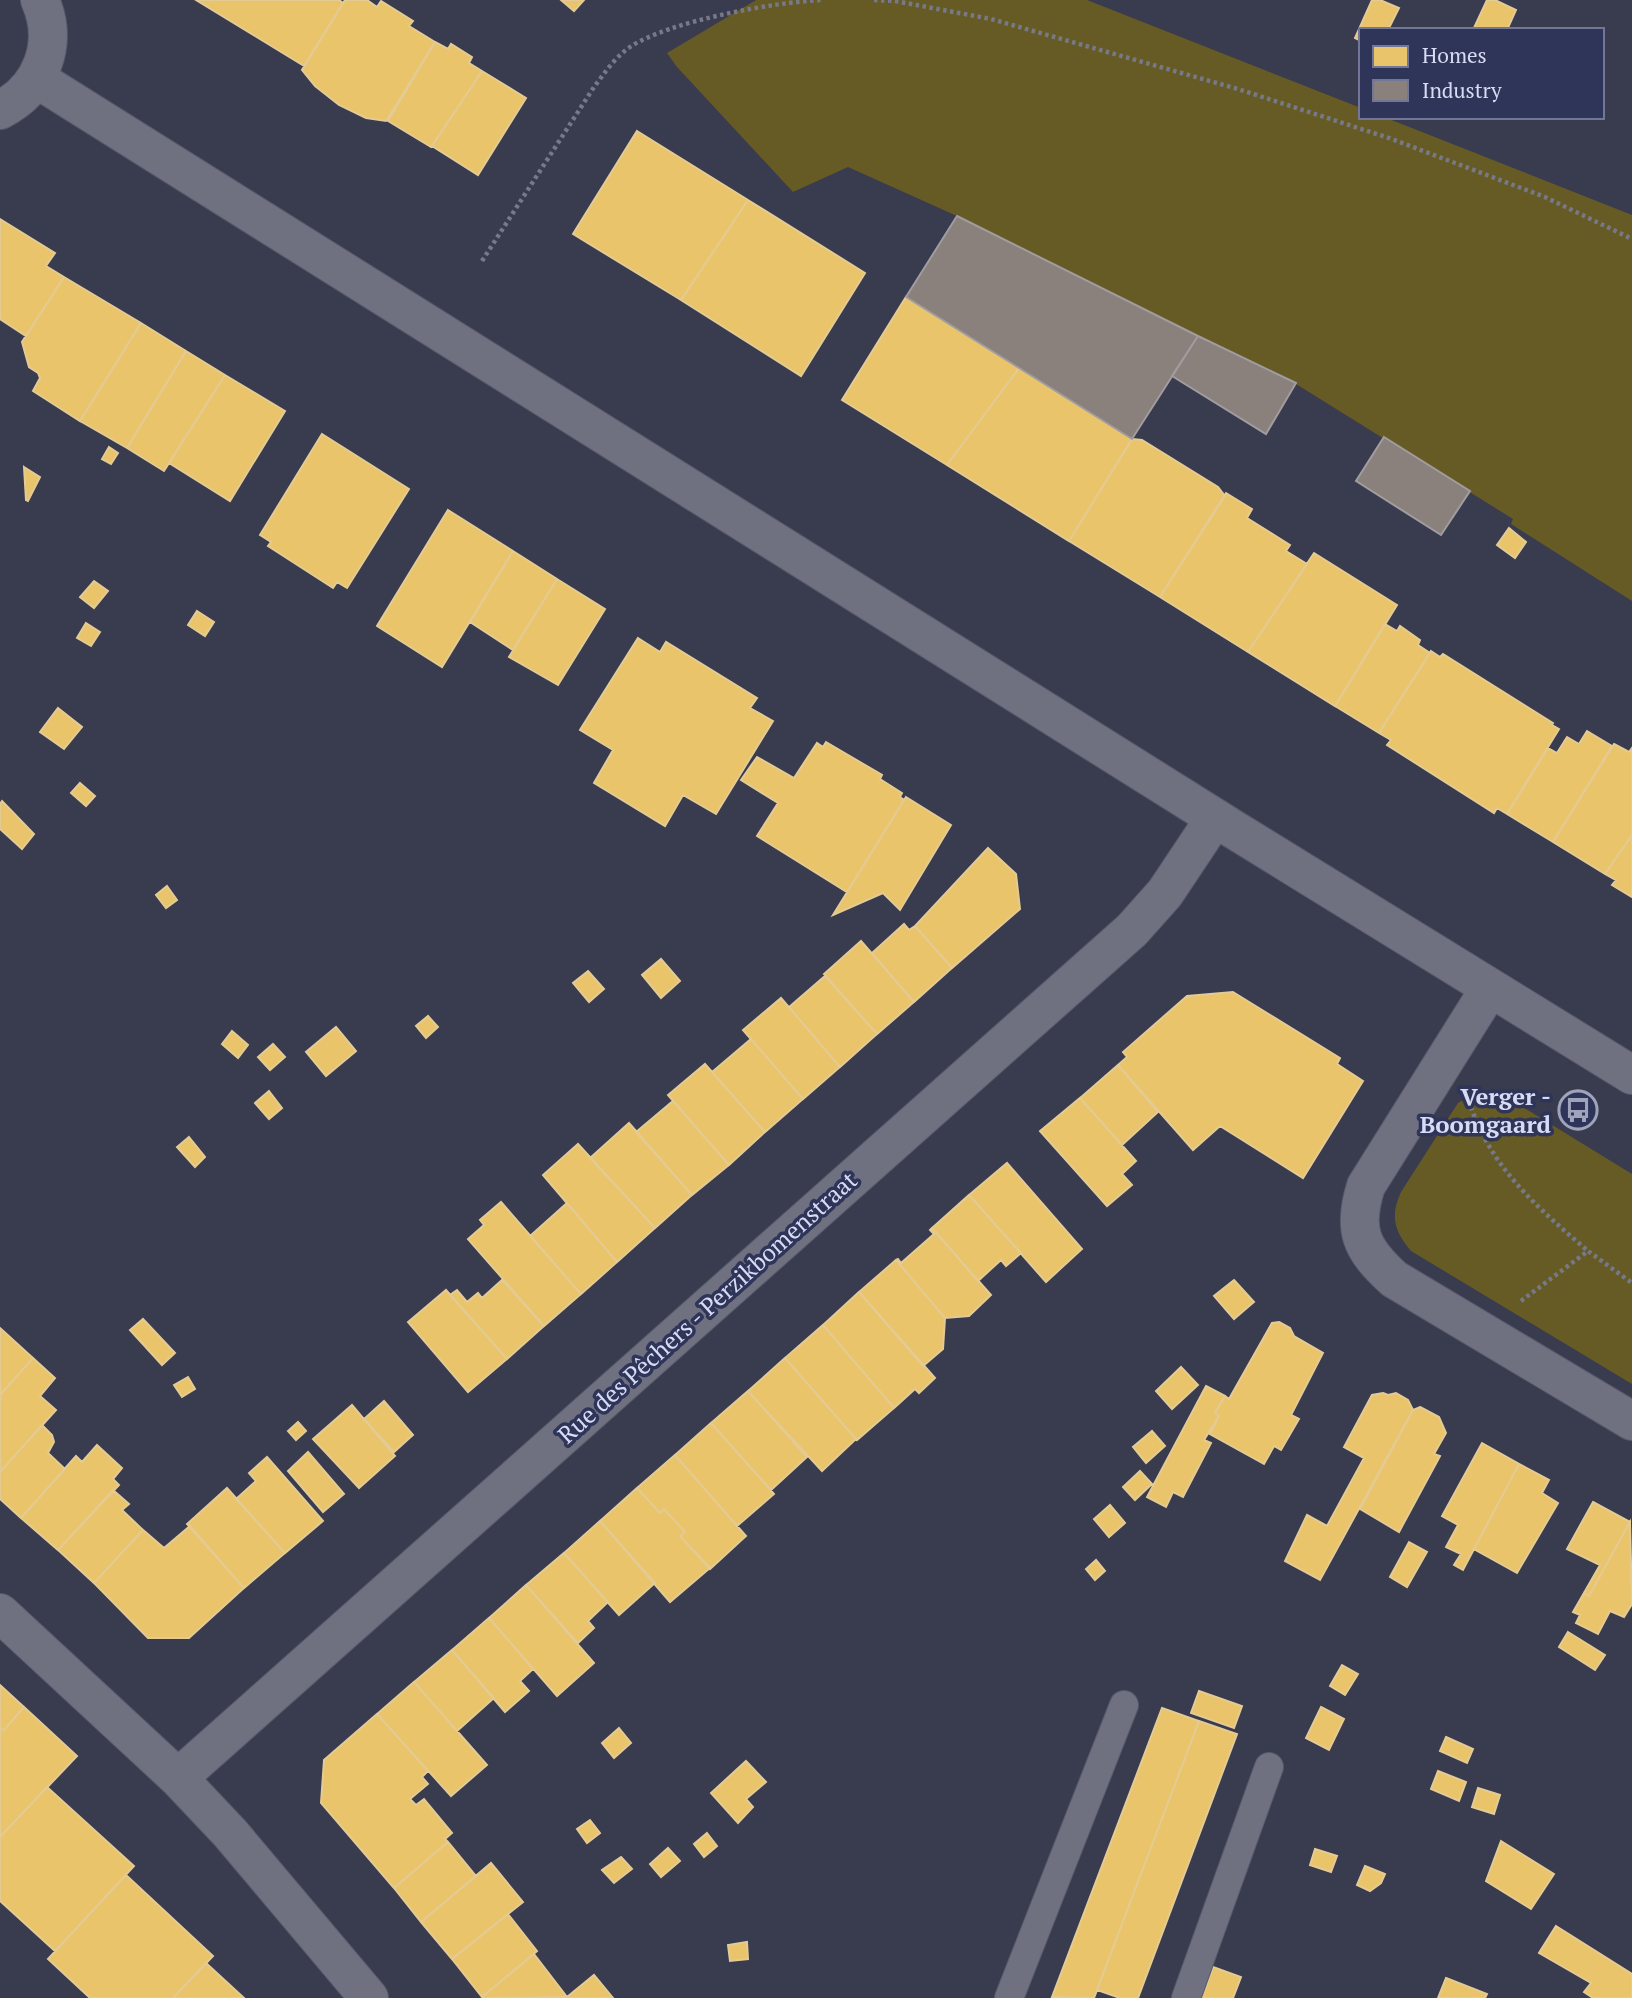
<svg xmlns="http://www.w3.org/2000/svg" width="1632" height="1998" viewBox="0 0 1632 1998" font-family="'PT Serif',serif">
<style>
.green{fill:#675b25}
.homes{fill:#e9c46a;stroke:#e4cb93;stroke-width:2}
.industry{fill:#8a817c;stroke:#a19ca0;stroke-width:2}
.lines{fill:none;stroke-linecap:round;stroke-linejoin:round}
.service-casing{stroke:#56596a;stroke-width:30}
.minor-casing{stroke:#56596a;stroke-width:40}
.tertiary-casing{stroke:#56596a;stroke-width:40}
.path{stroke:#777987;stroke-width:4.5;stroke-dasharray:3.5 3.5;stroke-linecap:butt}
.service{stroke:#6f7180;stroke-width:28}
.minor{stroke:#6f7180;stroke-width:38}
.tertiary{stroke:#6f7180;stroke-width:38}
.labels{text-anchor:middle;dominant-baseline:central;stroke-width:7;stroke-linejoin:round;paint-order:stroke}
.poi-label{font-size:24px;font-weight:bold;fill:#d7dcf4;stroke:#2f3459;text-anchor:end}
.street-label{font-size:24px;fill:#d7dcf4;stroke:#2f3459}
</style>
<rect width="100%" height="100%" fill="#393b4f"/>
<path class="green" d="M756 0H1087L1361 108V117H1384L1632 215V601L1511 524 1513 519 1296 384 957 216 848 167 793 192 677 67 667 53Z
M1485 1094 1508 1098 1632 1174V1384L1411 1251C1394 1231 1390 1216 1401 1192L1458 1103 1468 1097Z"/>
<path class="homes" d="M196 0H339L343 3 304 66Z
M345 0H367L377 7 381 1 413 21 409 26 435 42 386 121 366 118 339 105 315 86 302 70Z
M561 0H584L574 11Z
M1372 0H1380L1399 8 1388 30H1361V41L1355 38Z
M1487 0H1495L1516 10 1507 30H1473Z
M435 42 448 49 451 44 472 57 469 63 482 71 431 147 388 121Z
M482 71 526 98 478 175 432 146Z
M637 131 748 200 681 300 573 234Z
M748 200 865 273 801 376 681 300Z
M0 219 55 253 46 266 64 277 26 336 0 319Z
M64 277 141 323 80 421 33 391 40 378 38 373 29 367 22 342Z
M906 297 1019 368 947 465 842 400Z
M141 323 186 351 127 448 80 421Z
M186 351 225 375 164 471 127 448Z
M1019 368 1132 439 1069 541 947 465Z
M225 375 285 411 230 501 169 463Z
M322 434 409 489 347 588 337 582 333 588 268 546 271 542 260 535Z
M1132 439 1142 440 1218 487 1225 496 1160 597 1069 541Z
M109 447 118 453 111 464 102 459Z
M24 467 40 477 28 501 26 500Z
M1226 493 1252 509 1247 518 1290 545 1286 551 1307 564 1248 652 1160 597Z
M448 510 513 551 442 667 377 626Z
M1509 528 1526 542 1515 558 1497 545Z
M513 551 557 579 513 650 470 622Z
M1314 553 1397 605 1335 706 1248 652Z
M557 579 605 609 558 685 509 657Z
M94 581 108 591 94 608 80 597Z
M197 611 214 622 205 636 188 625Z
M86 623 100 632 91 646 77 638Z
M1385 624 1397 631 1400 626 1420 640 1418 645 1430 653 1379 733 1335 706Z
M638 638 660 652 666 642 757 698 750 708 773 721 716 814 683 795 665 826 594 783 613 750 580 730Z
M1431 651 1440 657 1443 654 1553 723 1552 725 1559 729 1507 814 1497 808 1494 813 1387 745 1391 740 1379 733Z
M58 708 82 727 64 749 40 732Z
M1587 731 1612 746 1553 842 1507 814 1548 748 1557 753 1567 737 1579 744Z
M826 742 882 775 880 779 902 793 900 797 904 800 847 892 757 836 778 803 741 780 757 757 794 778 817 743 823 747Z
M1614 744 1629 752 1632 748V835L1605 874 1553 842Z
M80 783 95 796 86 806 71 793Z
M906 797 951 825 900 910 883 893 833 915Z
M2 801 34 834 22 849 0 829V804Z
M1632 835V897L1612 885 1616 880 1605 874Z
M988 848 1016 874 1020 909 952 968 915 926Z
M167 886 177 900 166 908 156 895Z
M904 924 909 930 915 926 952 968 914 1002 872 953Z
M861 941 914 1002 877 1034 824 974Z
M661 959 680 981 661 998 642 975Z
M588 971 604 989 589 1002 573 983Z
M825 976 877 1034 840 1067 789 1007Z
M1233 992 1340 1058 1337 1064 1363 1081 1303 1178 1220 1126 1193 1150 1118 1065 1127 1057 1123 1052 1187 996Z
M781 998 840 1067 803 1099 743 1030Z
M428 1016 438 1027 426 1038 416 1026Z
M336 1027 356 1051 326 1076 306 1052Z
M232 1031 248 1045 238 1058 222 1044Z
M751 1039 803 1099 765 1132 712 1072Z
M273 1044 285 1057 270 1070 258 1057Z
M705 1064 765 1132 729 1165 668 1095Z
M1118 1065 1158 1112 1122 1145 1080 1098Z
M269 1091 282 1108 269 1119 255 1103Z
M1080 1098 1136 1161 1122 1174 1132 1185 1107 1206 1040 1131Z
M673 1101 729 1165 692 1195 636 1132Z
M629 1123 692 1195 655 1228 590 1158Z
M189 1137 205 1157 195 1167 177 1147Z
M578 1144 655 1228 617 1262 543 1175Z
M1007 1163 1082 1249 1046 1282 969 1195Z
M969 1195 1021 1253 1006 1266 1001 1260 978 1281 932 1228Z
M501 1202 581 1294 544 1326 468 1239 484 1225 480 1220Z
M567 1203 617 1262 581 1294 530 1236Z
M932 1228 991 1295 969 1316 945 1318 896 1260 898 1259 901 1263 934 1234 930 1230Z
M896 1260 945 1318 943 1349 923 1366 859 1292Z
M502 1280 544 1326 507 1359 450 1295 457 1290 467 1302 478 1293 482 1298Z
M1234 1280 1254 1302 1234 1319 1214 1296Z
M446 1290 507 1359 468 1392 408 1322Z
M859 1292 935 1378 919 1393 915 1389 894 1408 823 1325Z
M143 1319 175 1353 162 1365 130 1330Z
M1279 1322 1290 1328 1294 1336 1323 1353 1291 1415 1299 1419 1281 1450 1274 1446 1264 1464 1210 1434 1219 1416 1215 1413 1225 1396 1229 1399 1272 1323Z
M823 1325 894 1408 857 1440 785 1358Z
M0 1328 33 1358 0 1395Z
M33 1358 55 1378 40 1396 56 1410 0 1472V1395Z
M785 1358 856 1439 822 1471 748 1391Z
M1181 1367 1198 1385 1172 1409 1156 1391Z
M188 1377 195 1389 182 1397 174 1385Z
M1206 1386 1225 1396 1215 1413 1219 1416 1204 1440 1211 1443 1183 1497 1173 1492 1166 1507 1147 1497Z
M748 1391 807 1457 771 1490 711 1423Z
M1383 1393 1388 1395 1396 1393 1408 1400 1413 1410 1320 1580 1285 1561 1307 1515 1327 1526 1364 1458 1344 1447 1372 1395Z
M384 1401 413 1435 394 1452 364 1419Z
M352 1405 395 1456 359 1488 313 1439Z
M1420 1407 1439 1417 1446 1433 1434 1454 1440 1456 1399 1532 1360 1509 1413 1410Z
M298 1422 306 1431 296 1440 288 1431Z
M711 1423 774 1494 737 1526 675 1455Z
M42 1425 52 1435 54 1442 48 1453 65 1469 21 1518 0 1499V1472Z
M1152 1431 1165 1446 1146 1463 1133 1447Z
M1482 1443 1519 1464 1463 1570 1454 1565 1461 1554 1446 1547 1458 1525 1442 1516Z
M97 1445 122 1468 113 1479 119 1485 58 1550 21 1518 76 1456 82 1462Z
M308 1452 344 1494 323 1512 288 1471Z
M675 1455 746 1536 710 1569 680 1536 685 1532 664 1509 660 1513 637 1488Z
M267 1457 323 1521 285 1553 236 1499 256 1481 249 1473Z
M1519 1464 1549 1480 1542 1493 1558 1503 1517 1573 1474 1549Z
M1140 1471 1152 1484 1135 1500 1123 1487Z
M227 1488 285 1553 244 1588 187 1524Z
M637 1488 660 1513 664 1509 685 1532 680 1536 710 1568 670 1602 600 1521Z
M113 1490 129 1504 122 1510 143 1530 94 1583 58 1550Z
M1593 1502 1630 1522 1589 1596 1584 1593 1600 1565 1567 1549Z
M1110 1505 1125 1523 1109 1537 1094 1519Z
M600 1521 655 1583 619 1615 564 1553Z
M1630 1522 1632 1604 1624 1617 1610 1611 1598 1634 1576 1623 1580 1615 1573 1612 1584 1593 1589 1596Z
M190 1526 244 1588 189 1638H148L94 1583 143 1530 164 1548Z
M1409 1542 1427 1552 1407 1587 1390 1577Z
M564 1553 608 1602 588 1621 594 1628 578 1643 526 1585Z
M1096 1560 1105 1571 1095 1580 1086 1569Z
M526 1585 594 1663 557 1696 489 1618Z
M489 1618 533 1669 520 1681 529 1691 505 1712 452 1650Z
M1568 1632 1605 1655 1595 1670 1559 1647Z
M452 1650 494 1698 457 1731 414 1682Z
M1342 1665 1358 1674 1345 1695 1330 1686Z
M414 1682 487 1765 451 1796 377 1714Z
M0 1685 24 1707 4 1730 0 1729Z
M1199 1691 1242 1706 1234 1728 1191 1713Z
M24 1707 77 1756 0 1837V1729L4 1730Z
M1321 1707 1344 1719 1329 1750 1306 1738Z
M1162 1708 1199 1721 1094 1998 1052 1997Z
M377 1714 428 1771 422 1777 428 1784 410 1799 416 1805 424 1799 452 1833 445 1839 448 1842 394 1888 321 1803 324 1760Z
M1199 1721 1237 1734 1138 1998H1120L1097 1990Z
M619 1728 631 1743 614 1758 602 1743Z
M1446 1737 1473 1749 1467 1763 1440 1751Z
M746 1761 766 1782 746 1799 753 1807 738 1823 711 1793Z
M1438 1771 1466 1782 1459 1801 1431 1789Z
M47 1787 134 1866 55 1951 0 1901V1837Z
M1478 1788 1500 1795 1494 1814 1472 1807Z
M590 1820 600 1833 587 1843 577 1829Z
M707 1833 717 1846 704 1857 694 1844Z
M1501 1841 1554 1874 1531 1909 1486 1881Z
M448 1842 476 1876 421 1922 394 1888Z
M668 1848 680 1861 661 1877 650 1864Z
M1315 1849 1337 1856 1331 1872 1310 1865Z
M621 1857 632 1869 614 1883 602 1870Z
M491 1863 523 1902 452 1959 421 1922Z
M1365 1866 1385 1874 1381 1883 1370 1891 1357 1885Z
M126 1875 213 1956 173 1998H90L48 1959Z
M508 1914 537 1951 482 1997 452 1959Z
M1556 1926 1632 1974V1998H1593L1584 1992 1591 1983 1539 1953Z
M747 1942 748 1959 730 1961 728 1945Z
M534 1954 567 1997 483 1998 482 1997Z
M206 1963 244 1998H173Z
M1213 1967 1241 1977 1233 1998H1202Z
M594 1975 613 1998H565L567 1997Z
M1446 1978 1487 1994 1485 1998H1438Z"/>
<path class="industry" d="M957 216 1198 336 1132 439 906 297Z
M1198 336 1296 383 1266 434 1172 376Z
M1384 437 1470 491 1441 535 1356 481Z"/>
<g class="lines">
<g class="service-casing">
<path id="service" d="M1009 1998 1124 1705
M1186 1998 1269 1767"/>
</g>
<g class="minor-casing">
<path id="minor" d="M1490 988 1366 1186C1352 1230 1361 1249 1394 1279L1632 1421
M0 1613 178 1778 230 1833 369 1998
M178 1778 1132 930 1165 893 1215 818"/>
</g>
<g class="tertiary-casing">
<path id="tertiary" d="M37 79 1233 829 1632 1075
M0 110C42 89 59 43 40 0"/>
</g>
<path class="path" d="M874 0 895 1 991 19 1238 89 1389 138 1545 197 1632 239
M482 261 594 87C604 74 615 57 630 47 669 21 775 2 822 0
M1471 1107C1492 1169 1539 1209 1588 1251
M1521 1301 1588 1251 1632 1283"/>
<use href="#service" class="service"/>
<use href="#minor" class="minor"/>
<use href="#tertiary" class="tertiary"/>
</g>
<defs>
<g id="bus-ring" transform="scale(2.0125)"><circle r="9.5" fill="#2f3459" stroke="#a0a4ba" stroke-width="1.5"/><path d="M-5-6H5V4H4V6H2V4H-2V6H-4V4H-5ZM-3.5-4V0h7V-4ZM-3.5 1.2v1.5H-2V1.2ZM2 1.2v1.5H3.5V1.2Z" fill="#a0a4ba"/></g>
</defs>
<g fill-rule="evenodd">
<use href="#bus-ring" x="1578" y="1110"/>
</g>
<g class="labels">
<g class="poi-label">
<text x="1551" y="1096">Verger -<tspan x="1551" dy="28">Boomgaard</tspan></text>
</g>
<g class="street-label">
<text transform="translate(707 1307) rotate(-42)">Rue des Pêchers - Perzikbomenstraat</text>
</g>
</g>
<rect x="1359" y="28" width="245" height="91" fill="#2f3459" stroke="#727797" stroke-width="2"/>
<rect x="1373" y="46" width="35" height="21" fill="#e9c46a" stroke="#727797" stroke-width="2"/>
<text x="1422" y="63" font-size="21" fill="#d7dcf4">Homes</text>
<rect x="1373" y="80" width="35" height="21" fill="#8a817c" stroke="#727797" stroke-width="2"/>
<text x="1422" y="98" font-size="21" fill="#d7dcf4">Industry</text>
</svg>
